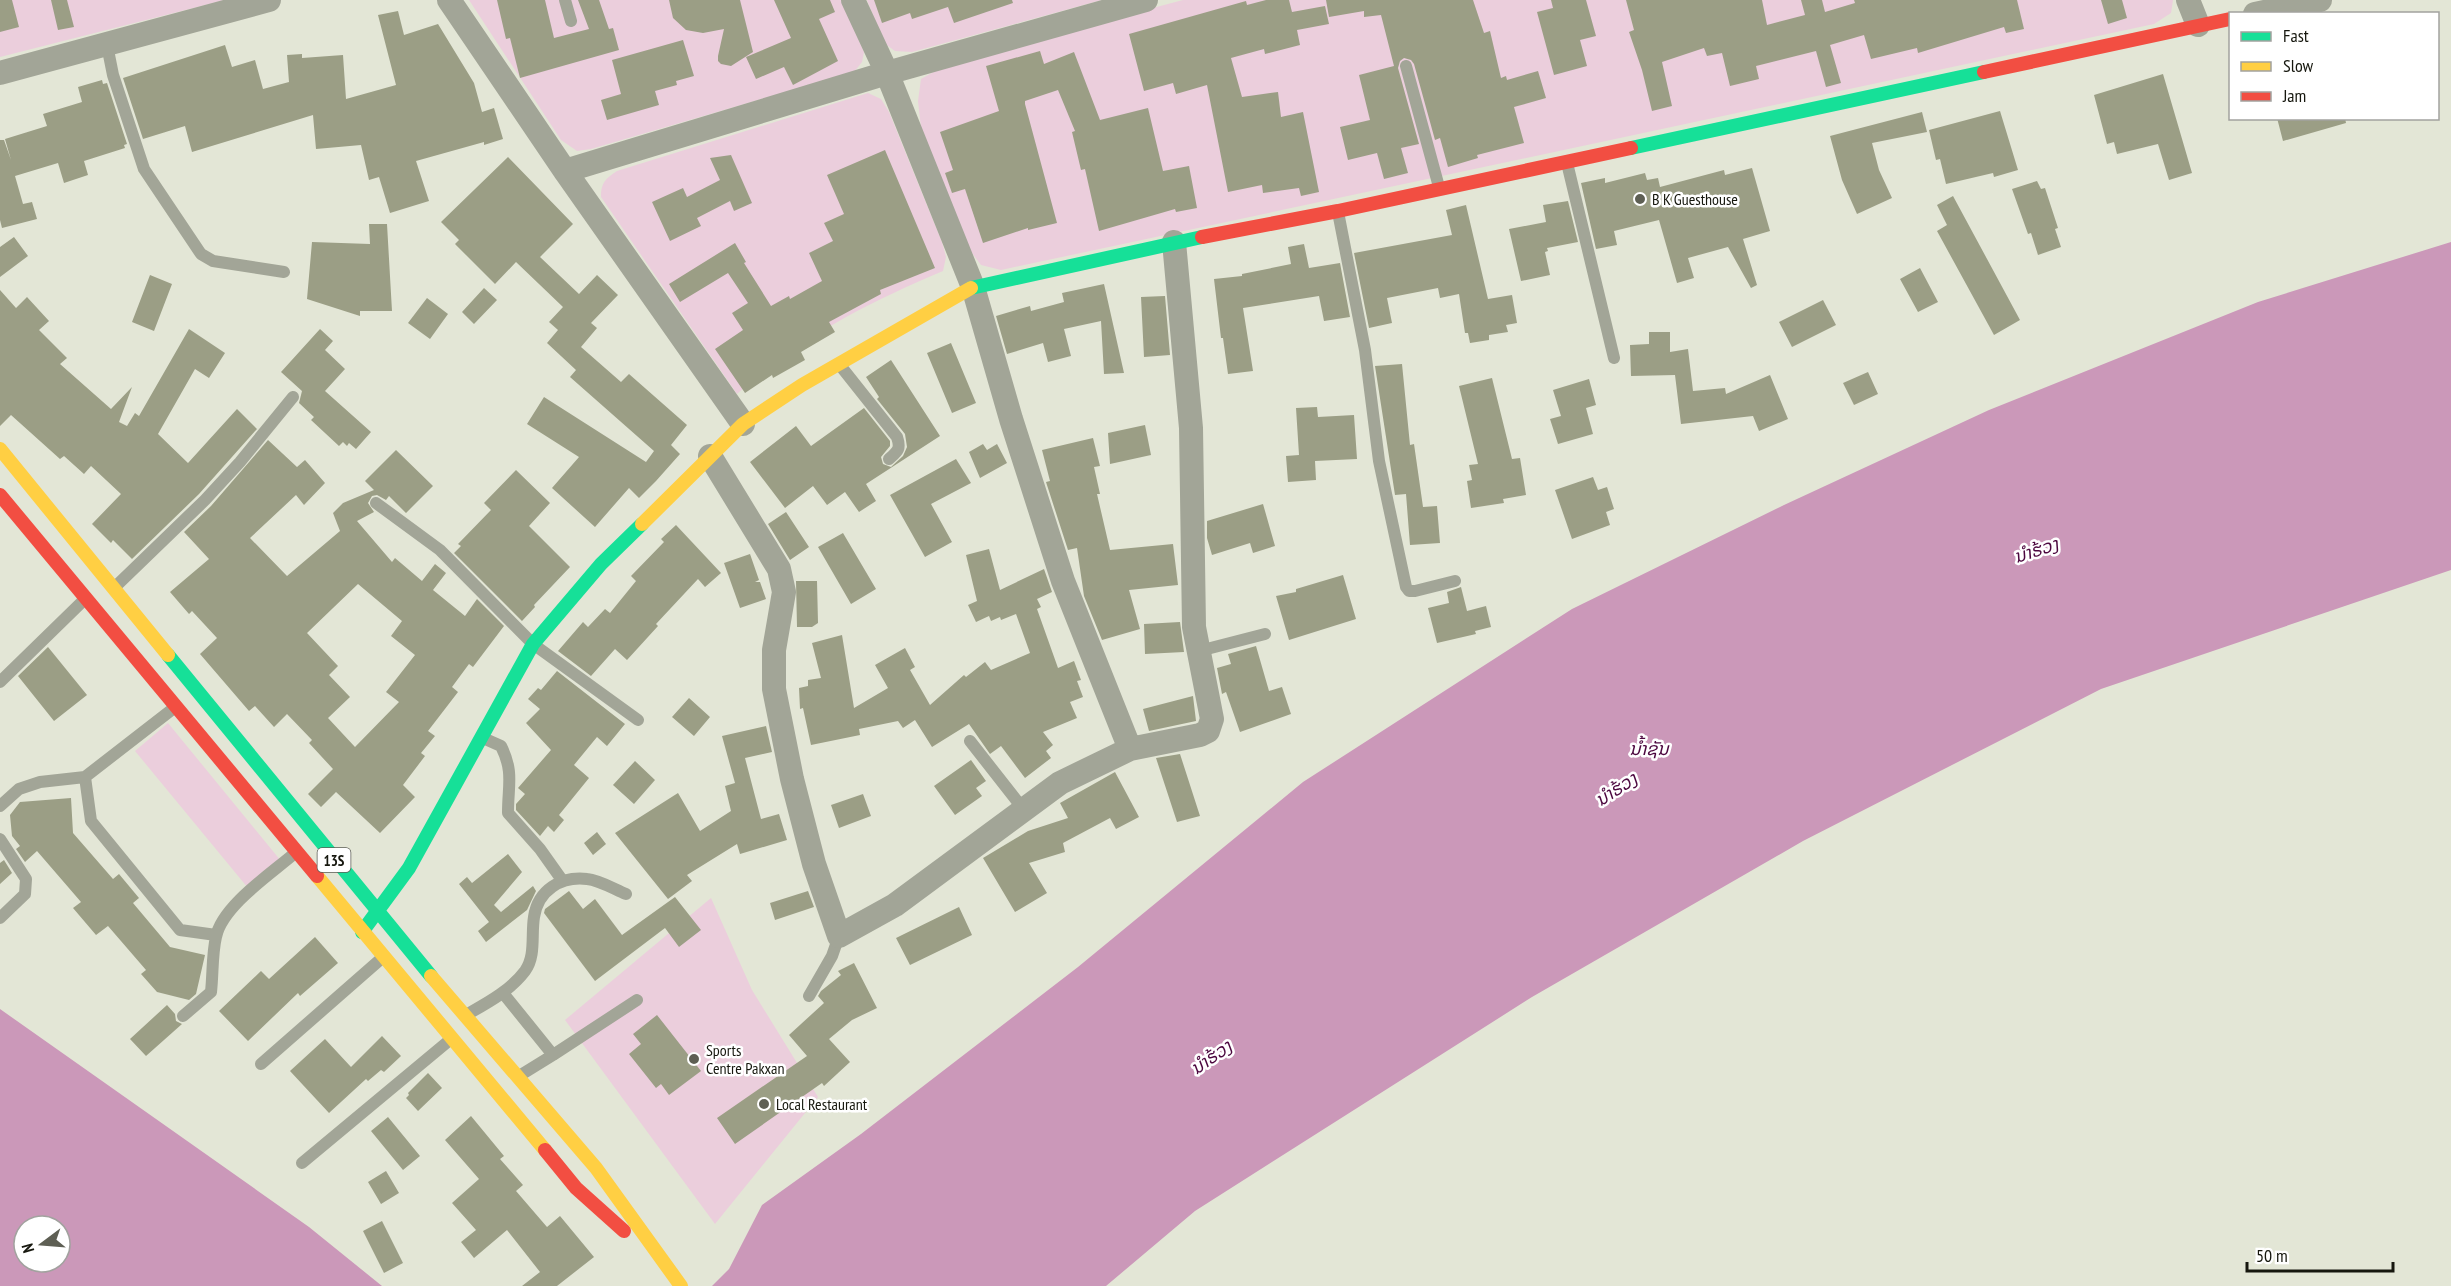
<svg xmlns="http://www.w3.org/2000/svg" width="2451" height="1286" viewBox="0 0 2451 1286" font-family="'PT Sans Narrow','Noto Sans Lao',sans-serif">
<style>
.green{fill:#ebcedc}
.water{fill:#cb98b9;fill-rule:evenodd}
.building{fill:#9b9e85;fill-rule:evenodd}
.lines{fill:none;stroke-linecap:round;stroke-linejoin:round}
.lane{stroke:#a2a597;stroke-width:12}
.street{stroke:#a2a597;stroke-width:24}
.fast{stroke:#16e098;stroke-width:14}
.slow{stroke:#ffcf43;stroke-width:14}
.jam{stroke:#f24e42;stroke-width:14}
.poi-dot{fill:#5e5f54;stroke:#fff;stroke-width:2}
.labels{text-anchor:middle;dominant-baseline:central;stroke-width:5;stroke-linejoin:round;paint-order:stroke}
.shield{fill:#fff;stroke:#5c5d56;stroke-width:1.5}
.shield-label{font-size:15px;font-weight:bold;fill:#16170e}
.poi-label{font-size:16px;fill:#16170e;stroke:#fff;text-anchor:start}
.water-label{font-size:18px;font-style:italic;fill:#4c073f;stroke:#fff}
</style>
<rect width="100%" height="100%" fill="#e3e6d6"/>
<path class="green" d="M0 0H225L0 57Z
M469 0H841L864 52 862 62 854 72 591 149 577 151 561 140Z
M867 0H1102L912 52 895 51 884 43Z
M1183 0H2173L2171 13 2154 24 1001 270 981 265 966 245 922 136 918 101 921 79 953 61Z
M868 93 881 99 889 112 942 242 946 257 943 271C863 305 803 336 737 394L601 197C601 183 605 179 617 171Z
M168 723 281 861 248 888 135 751Z
M711 898 752 990 818 1097 715 1224 565 1020Z"/>
<path class="water" d="M2451 242V570L2101 689 1803 841 1532 997 1195 1211 1106 1286H712L729 1269 762 1205 861 1134 1078 967 1303 782 1572 609 1784 505 1989 410 2258 302Z
M0 1009 309 1227 382 1286H0ZM24 1226H60V1262H24Z"/>
<path class="building" d="M0 0H12L19 27 0 32Z
M51 0H67L74 27 58 30Z
M497 0H545L554 38 589 29 578 0H599L609 29 613 28 619 50 520 78 510 38 506 39Z
M669 0H740L753 52 731 66 721 64 718 61V56L724 29 703 33 686 30 673 18Z
M774 0H830L835 12 819 19 838 61 793 85 784 67 756 79 746 57 791 38Z
M874 0H1012L1013 3 954 23 948 7 912 19 910 13 882 23Z
M1266 0H1289L1292 12 1325 6 1329 24 1297 30 1300 45 1265 54 1264 49 1231 58 1242 97 1278 92 1281 117 1303 112 1319 192 1301 196 1299 188 1263 193 1262 185 1228 192 1207 85 1176 94 1173 83 1144 91 1129 34 1246 1 1247 5Z
M1326 0H1473L1484 33 1490 31 1501 78 1506 76 1507 80 1538 71 1546 98 1514 107 1524 143 1477 155 1478 158 1448 167 1440 138 1435 140 1414 64 1411 60 1404 58 1400 61 1398 68 1419 144 1401 148 1408 173 1384 179 1377 153 1348 160 1340 127 1370 120 1359 75 1394 66 1381 15 1364 17V11L1329 17Z
M1551 0H1586L1596 36 1580 40 1587 66 1554 75 1537 12 1553 8Z
M1626 0H1762L1767 25 1805 15 1801 0H1822L1825 12 1855 3 1854 0H2017L2024 29 2006 33 2004 27 1918 53 1917 48 1871 59 1864 35 1830 45 1841 83 1826 87 1816 51 1756 66 1759 79 1730 86 1722 53 1707 56 1704 48 1662 62 1672 106 1652 111 1642 70 1629 32 1634 30Z
M2101 0H2122L2127 18 2108 24Z
M398 11 404 35 438 24 474 83 482 112 494 108 503 139 484 145V142L416 161 429 201 390 213 379 177 369 180 361 145 316 149 313 115 192 152 185 126 143 139 123 78 225 45 232 67 255 60 263 89 289 82 287 55 302 54V58L343 55 346 99 396 85 378 15Z
M683 40 694 76 676 81 677 85 655 91 659 105 607 120 601 100 621 94 612 60Z
M1040 51 1044 64 1074 52 1100 120 1148 108 1163 171 1189 166 1197 208 1176 212 1175 209 1099 231 1085 169 1081 170 1072 132 1075 131 1058 90 1025 101V104L1057 223 1028 230V228L983 243 965 189 952 193 945 173 953 170 940 132 999 111 986 66Z
M2163 74 2192 173 2169 180 2158 144 2117 154 2114 142 2107 144 2094 95Z
M102 80 103 84 107 83 127 144 124 145 125 148 84 161 88 175 64 183 58 163 15 176 23 204 32 202 37 219 2 228 0 220V140H4L11 160 5 139 47 126 43 114 82 102 78 87Z
M2000 111 2018 170 1994 177 1993 173 1946 184 1940 159 1936 160 1929 130Z
M1922 112 1927 132 1872 143 1879 170 1892 198 1857 214 1842 180 1830 136Z
M2277 118H2345L2346 123 2283 141Z
M885 150 935 268 880 290 881 294 829 322 835 332 801 352 805 360 773 378 772 375 745 393 715 349 743 330 732 313 748 303 728 273 680 302 669 284 735 243 746 262 744 263 771 306 789 296 790 299 822 281 809 253 833 241 824 223 844 214 827 175Z
M731 155 752 203 734 211 730 201 697 218 701 226 670 241 652 202 683 188 687 197 720 180 710 158Z
M508 157 573 224 540 257 579 294 597 275 618 295 591 323 597 328 581 347 621 382 629 374 687 425 671 445 680 454 656 481 639 498 629 488 595 527 552 488 579 457 527 424 544 397 646 462 654 451 570 377 576 370 547 343 558 330 549 322 563 307 516 262 495 284 455 244 459 240 441 222Z
M1752 168 1770 231 1743 239 1757 285 1751 288 1728 247 1688 258 1694 278 1677 283 1659 220 1614 231 1617 245 1596 249 1581 183 1605 178V183L1645 173 1647 180 1658 178 1660 187 1724 170 1725 175Z
M2037 181 2041 189 2045 188 2058 228 2055 229 2061 247 2038 255 2031 233 2028 234 2012 189Z
M1953 196 2020 320 1994 335 1937 231 1947 225 1937 205Z
M1568 201 1578 242 1547 248 1548 251 1545 252 1550 275 1521 281 1509 229 1546 222 1543 205Z
M1466 205 1488 299 1512 295 1517 323 1506 325 1508 332 1489 335V340L1470 343 1468 333H1465L1459 294 1440 298 1438 288 1387 298 1392 323 1369 328 1354 253 1452 235 1446 210Z
M369 224H387L392 311H360V316L307 299 312 242 370 244Z
M14 237 28 256 0 277V247Z
M1304 244 1309 268 1340 263 1350 317 1324 321 1319 296 1243 308 1253 371 1228 374 1223 338H1221L1214 279 1242 276V274L1291 264 1288 247Z
M1920 268 1938 302 1918 312 1900 279Z
M150 275 172 284 154 331 132 322Z
M1104 284 1124 373 1104 374 1101 321 1064 329 1071 356 1048 362 1043 343 1007 354 996 316 1030 306 1031 311 1064 302 1062 293Z
M484 288 497 300 474 324 462 312Z
M0 290 16 308 27 297 49 321 39 330 67 358 60 364 111 409 132 387 119 422 127 426 135 413 139 416 189 329 225 353 209 378 195 369 158 434 188 463 237 409 257 429 199 494 132 559 113 540 111 543 92 524 121 494 91 466 84 474 64 456 60 459 11 415 0 426Z
M1165 296 1170 355 1144 357 1141 297Z
M427 298 448 314 430 339 408 323Z
M1823 300 1836 325 1792 347 1779 322Z
M320 329 333 341 325 350 345 369 325 391 371 432 356 449 349 443 347 446 343 442 339 446 311 420 314 417 299 403 302 391 281 372Z
M1649 332H1670V352L1688 349 1693 391 1725 388 1726 394 1770 375 1788 419 1759 431 1753 416 1681 424 1675 375 1631 376 1630 345 1649 344Z
M951 343 976 403 952 413 927 353Z
M891 360 940 436 866 484 876 501 859 512 845 492 827 505 813 486 785 508 750 462 796 426 811 446 864 408 890 441V446L881 457 883 464 891 467 903 456 907 447 905 434 877 399 879 397 866 377Z
M1402 364 1410 445 1414 444 1423 507 1437 506 1440 543 1410 545 1406 494 1395 495 1375 366Z
M1868 372 1878 394 1854 405 1843 383Z
M1492 378 1512 459 1520 458 1526 495 1503 499 1504 503 1471 508 1467 481 1472 480 1469 465 1478 464 1459 386Z
M1589 379 1596 405 1586 408 1593 434 1558 444 1550 419 1561 416 1553 390Z
M1317 407 1318 417 1354 415 1357 459 1315 461 1316 480 1288 482 1286 456 1299 455 1296 408Z
M1145 425 1151 455 1110 464 1108 433Z
M1093 438 1100 466 1094 467 1100 494H1097L1110 550 1173 544 1178 585 1129 590 1140 629 1102 640 1084 596 1077 548 1068 550 1046 482 1050 481 1042 450Z
M268 440 297 467 305 460 325 483 304 505 296 495 250 538 287 576 340 531 333 513 343 503 374 490 365 481 396 450 433 486 406 513 389 496 386 500 377 495 372 496 368 503 374 512 357 521 392 562 395 558 422 581 435 564 446 573 433 590 465 616 477 599 504 626 473 667 469 664 452 687 458 692 428 731 435 736 421 753 425 756 403 785 415 797 380 833 336 792 321 807 308 794 333 769 309 743 312 740 287 714 274 727 255 706 249 711 200 654 217 638 192 611 189 614 170 592 209 559 184 532 211 506ZM358 584 402 621 391 636 415 655 386 692 399 702 355 747 328 718 350 697 329 675 338 666 307 633Z
M983 444 987 450 997 444 1007 463 980 478 969 452Z
M956 459 971 483 931 504 952 542 925 557 890 495Z
M516 470 550 503 529 526 570 567 534 605 535 607 522 621 454 553 461 546 458 544 491 510 484 503Z
M1593 477 1598 490 1607 487 1614 509 1606 512 1610 525 1572 539 1555 490Z
M1263 504 1275 546 1253 553 1250 543 1212 555 1207 538V521Z
M786 512 809 547 790 560 768 524Z
M676 525 721 573 705 587 698 579 656 624 658 626 627 660 615 649 591 676 558 651 583 622 588 627 605 609 610 613 636 581 631 576 664 542 661 539Z
M843 533 876 589 851 604 818 547Z
M989 549 1000 590 1044 569 1052 592 1037 599 1041 607 1037 609 1058 668 1074 661 1081 680 1077 681 1083 697 1070 702 1077 718 1043 732 1053 745 1046 751 1051 758 1025 778 1001 746 990 754 969 724 932 747 915 720 903 728 898 721 859 729 860 735 811 745 803 708 800 709 799 688 808 686V680L821 678 812 643 842 635 854 708 888 688 875 665 905 648 915 667 910 670 930 705 964 675 966 677 985 662 991 670 1030 653 1016 614 1001 620 1000 617 991 621 989 616 976 622 968 605 977 601 966 555Z
M750 554 759 580 755 582H760L766 599 740 608 724 563Z
M1343 575 1356 619 1289 640 1276 596 1296 592V589Z
M796 581H817L818 623 812 627H797Z
M1461 587 1467 611 1486 606 1491 627 1475 631 1476 634 1437 643 1428 608 1449 603 1447 592Z
M1180 622 1184 652 1145 654 1144 624Z
M1256 646 1269 691 1282 687 1291 714 1240 732 1226 692 1222 694 1217 668 1231 664 1228 654Z
M48 647 87 695 54 721 18 676Z
M557 671 625 724 607 746 597 737 574 765 589 778 559 815 564 820 554 832 548 826 540 836 516 810V804L525 794 518 788 551 750 526 723 540 709 528 699 538 688 541 690Z
M1193 696 1196 721 1149 731 1143 709Z
M689 698 710 717 694 736 672 717Z
M766 726 772 752 745 758 761 819 779 814 787 840 740 854 737 844 687 875 692 881 668 899 615 833 678 793 700 831 731 811 725 786 735 783 722 736Z
M1180 754 1200 816 1177 822 1156 758Z
M971 760 986 781 976 788 982 796 955 815 934 786Z
M635 761 655 780 634 804 613 785Z
M1115 772 1139 817 1116 829 1110 818 1063 843 1065 852 1029 863 1047 893 1015 912 983 858 1028 831 1068 818 1060 803Z
M863 794 871 816 839 828 831 805Z
M71 798 73 833 113 879 119 874 139 898 133 903 170 947 205 955 196 994 189 1000 157 992 141 974 146 970 108 926 96 935 73 908 81 902 37 851 25 862 16 849 20 846 12 836 10 815 20 802Z
M597 832 606 844 593 855 584 843Z
M508 854 522 872 494 905 501 912 533 886 536 891 527 910 486 942 478 931 489 922 459 884 467 877 472 883Z
M4 860 12 873 0 884V863Z
M569 891 583 909 595 899 622 935 675 897 701 930 679 947 665 928 595 981 544 913 545 909Z
M808 891 814 907 775 920 770 903Z
M959 907 972 935 910 965 896 938Z
M315 937 338 963 300 996 298 993 248 1041 219 1011 261 971 269 979Z
M854 963 877 1008 852 1020 829 1039 850 1062 824 1086 822 1083 735 1144 717 1118 807 1056 789 1035 824 1003 818 996 821 991 841 975 838 971Z
M167 1005 175 1014 176 1021 182 1024 146 1056 130 1039Z
M657 1015 701 1071 669 1095 661 1084 656 1088 629 1054 641 1044 633 1034Z
M382 1036 401 1056 384 1072 381 1070 368 1081 366 1079 329 1113 290 1071 325 1039 351 1067Z
M428 1073 442 1088 418 1111 406 1098 409 1095 408 1093Z
M471 1116 504 1156 500 1159 523 1185 516 1191 547 1227 560 1216 594 1257 557 1286H522L540 1272 507 1230 474 1258 461 1242 476 1230 452 1203 479 1179 445 1140Z
M388 1117 420 1156 403 1170 371 1131Z
M386 1171 399 1193 381 1204 368 1182Z
M382 1221 403 1263 384 1273 363 1231Z"/>
<g class="lines">
<path class="lane" d="M565 0 571 21
M107 45 113 75 144 169 201 254 213 261 284 272
M1406 66 1439 187
M1567 163 1614 358
M1338 212 1365 350 1379 461 1406 587 1409 591H1415L1455 581
M839 364 897 437C901 449 898 451 889 459
M376 503 440 550 533 644 638 720
M115 587 205 500 240 462 293 397
M1199 651 1265 634
M0 682 86 598
M483 738 501 746C514 772 508 785 508 813L540 849 562 880
M970 741 1024 810
M85 777 91 821 180 930 216 935
M0 806 19 789 40 782 85 777 174 708
M0 839 26 879 25 894 0 918
M503 993 553 1055 519 1076
M809 996 832 956 839 936
M466 1015C487 1003 510 991 525 971 536 956 531 935 534 917 538 890 561 876 587 879 599 880 614 889 626 894
M183 1016 211 992C213 974 212 954 216 937 222 906 272 873 295 853
M553 1055 637 1000
M261 1064 382 958
M302 1163 451 1039"/>
<path class="street" d="M449 0 565 171 743 424
M853 0 887 73 973 287 1011 419 1063 581 1130 749
M2188 0 2198 25
M2255 14 2320 0
M0 73 269 0
M565 171 887 73 1146 0
M710 456 779 569 784 592 774 650V689L792 779 814 864 839 936 895 905 1060 783 1130 749 1200 735 1208 731 1212 719 1194 627 1191 428 1174 242"/>
<path class="fast" d="M1631 148 1984 72
M971 288 1202 237
M168 655 431 976
M362 932 409 868 533 644 601 564 642 524"/>
<path class="slow" d="M0 449 168 655
M642 524 743 424 802 385 971 288
M317 876 545 1150
M431 976 596 1168 681 1286"/>
<path class="jam" d="M1984 72 2230 19
M1202 237 1338 211 1631 148
M0 495 317 876
M545 1150 576 1188 624 1231"/>
</g>
<g class="poi-dot">
<circle cx="1640" cy="199" r="6"/>
<circle cx="694" cy="1059" r="6"/>
<circle cx="764" cy="1104" r="6"/>
</g>
<g class="labels">
<rect class="shield" x="317.5" y="848" width="33" height="24" rx="4.5"/>
<g class="shield-label">
<text x="334" y="860">13S</text>
</g>
<g class="poi-label">
<text x="1652" y="199">B K Guesthouse</text>
<text x="706" y="1050">Sports<tspan x="706" dy="18">Centre Pakxan</tspan></text>
<text x="776" y="1104">Local Restaurant</text>
</g>
<g class="water-label">
<text transform="translate(2036 550) rotate(-18)">ນຳ້ຮວງ</text>
<text x="1649" y="748">ນ້ຳຊັນ</text>
<text transform="translate(1616 789) rotate(-33)">ນຳ້ຮວງ</text>
<text transform="translate(1211 1057) rotate(-35)">ນຳ້ຮວງ</text>
</g>
</g>
<rect x="2229" y="12" width="210" height="108" fill="#ffffff" stroke="#a2a29f" stroke-width="1.5"/>
<rect x="2241" y="32" width="30" height="9" fill="#16e098" stroke="#a2a29f" stroke-width="1.5"/>
<text x="2283" y="42" font-size="18" fill="#16170e">Fast</text>
<rect x="2241" y="62" width="30" height="9" fill="#ffcf43" stroke="#a2a29f" stroke-width="1.5"/>
<text x="2283" y="72" font-size="18" fill="#16170e">Slow</text>
<rect x="2241" y="92" width="30" height="9" fill="#f24e42" stroke="#a2a29f" stroke-width="1.5"/>
<text x="2283" y="102" font-size="18" fill="#16170e">Jam</text>
<g transform="translate(42 1244) rotate(254)"><circle r="28" fill="#ffffff" stroke="#a2a29f" stroke-width="1.5"/>
<path d="M0-4.5L10 22L0 15L-10 22Z" fill="#5e5f54"/>
<text y="-9" font-size="16" font-weight="bold" text-anchor="middle" fill="#16170e">N</text>
</g>
<path d="M2247 1262v9h146v-9" fill="none" stroke="#16170e" stroke-width="3"/>
<text x="2256" y="1262" font-size="18" fill="#16170e" stroke="#ffffff" stroke-width="4.5" paint-order="stroke">50 m</text>
</svg>
